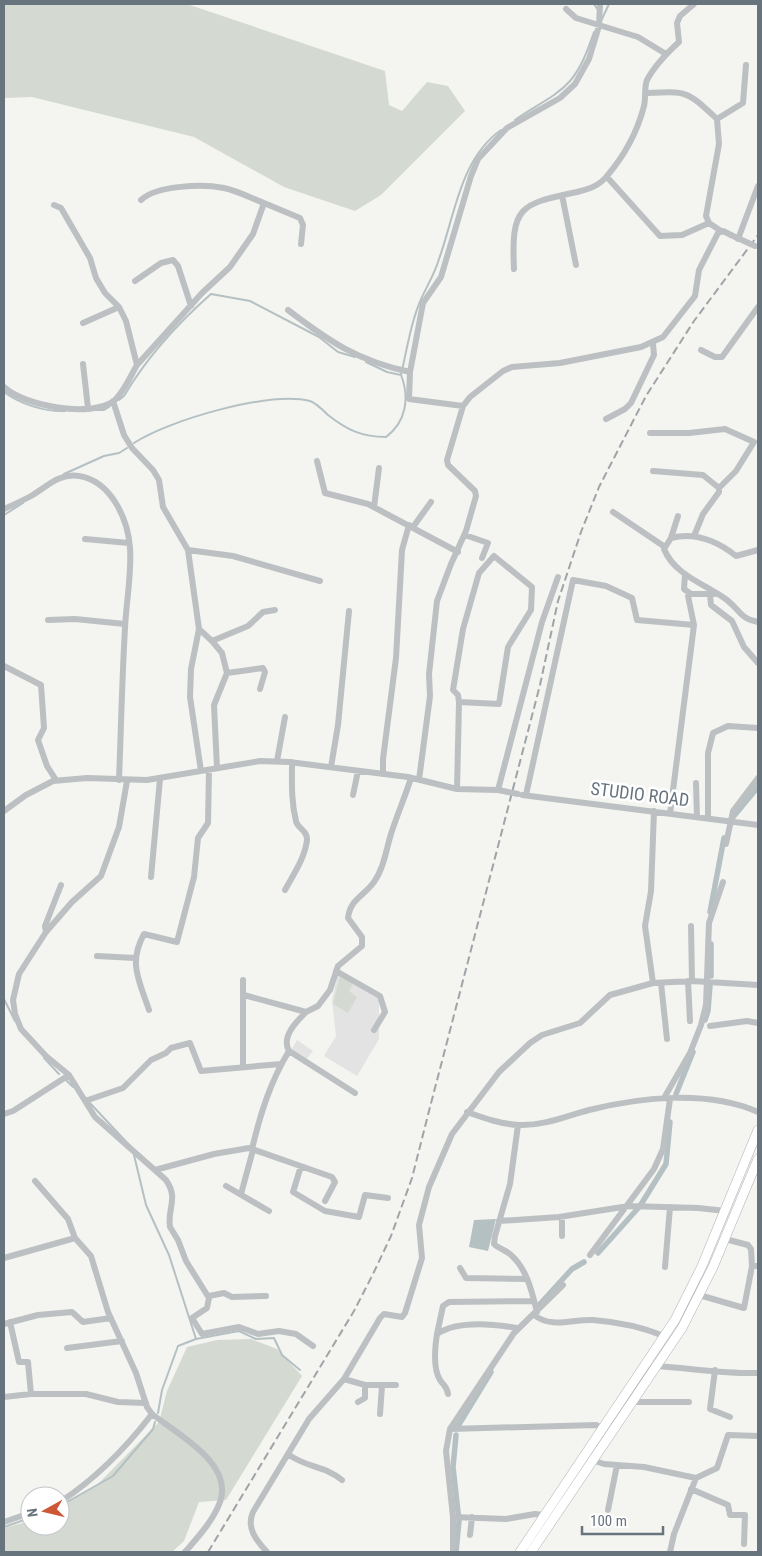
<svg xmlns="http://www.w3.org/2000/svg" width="762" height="1556" viewBox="0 0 762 1556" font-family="'Roboto Condensed',sans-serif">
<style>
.built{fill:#e2e3e2}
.green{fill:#d4d9d1}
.water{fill:#b5c0c3}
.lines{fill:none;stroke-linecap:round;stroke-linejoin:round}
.stream{stroke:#b5c0c3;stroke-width:2}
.canal{stroke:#b5c0c3;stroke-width:5.5}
.major-casing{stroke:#b0b4b7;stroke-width:10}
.minor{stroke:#bcc0c2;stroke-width:6}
.major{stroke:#fff;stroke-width:9}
.rail{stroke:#9ea4a8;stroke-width:2;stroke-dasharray:8 4;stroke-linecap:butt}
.minor-bridge{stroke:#bcc0c2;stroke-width:6}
.labels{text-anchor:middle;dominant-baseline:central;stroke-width:5;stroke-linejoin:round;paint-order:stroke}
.street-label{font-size:18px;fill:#67747e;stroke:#fff}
</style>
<rect width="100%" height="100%" fill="#f4f4f1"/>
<path class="built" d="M338 973 379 997V1039L357 1076 324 1056 336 1036 332 1000Z
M297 1040 313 1051 305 1061 290 1052Z"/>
<path class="green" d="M4 4H187L385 71 389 105 402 111 427 82 448 86 465 111 381 195 355 211 284 187 194 137 32 97 4 98Z
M340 976 353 984 349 991 357 997 348 1013 333 1004Z
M251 1339 277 1349 302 1376 226 1500 199 1502 184 1541 172 1552H4V1528L30 1521V1526H60V1506L95 1487 159 1422 167 1391 187 1347 217 1340Z"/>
<path class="water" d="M496 1219 488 1251 469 1247 474 1220Z"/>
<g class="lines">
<path class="stream" d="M594 4 598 10
M601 21 609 4
M515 120C532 107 555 98 570 81 582 67 588 49 594 32
M366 362 387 372 401 375
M4 392C20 404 45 412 65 411
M119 400 124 396C147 357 177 324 211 294L250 301 319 337 338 352 355 357
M97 410H104L109 407
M134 443C169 420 269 391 310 401 316 403 323 410 328 415 347 430 362 437 386 437 406 422 410 398 401 375 407 349 411 321 422 297 428 284 435 273 439 259 455 215 460 159 501 130
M64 474 104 456 119 453 127 448
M4 515 23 503
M4 999 15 1021
M44 1058 59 1074
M66 1080 73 1087
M89 1102 132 1148
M134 1155 146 1205 169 1255 196 1339
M158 1413 162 1390 178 1346 196 1339 239 1331 256 1339 274 1338 282 1355 300 1370
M60 1506 113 1476 153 1429 155 1422
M4 1527 30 1518"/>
<path class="canal" d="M733 817 758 787
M710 912 724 838
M711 976V944
M705 1020 708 1011 710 985
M676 1094 693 1052
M598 1253 640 1206 666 1164 670 1122
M540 1304 572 1269 584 1262
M458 1426 491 1372
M456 1435 453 1467 459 1521 456 1552"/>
<g class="major-casing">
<path id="major" d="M520 1552 675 1320 702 1266 758 1130
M531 1552 682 1328 713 1267 758 1159"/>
</g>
<path class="minor" d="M566 9 576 18 638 37 666 54
M647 93C688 91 687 91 717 119L719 144 706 216 709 223 721 231
M717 119 743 103 746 65
M607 177 660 236 682 235 709 223
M562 195 576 265
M264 203 300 218 303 225 301 244
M738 239 758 186
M514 269C511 206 520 204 577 192 589 189 599 186 607 176 625 155 637 133 644 106 646 98 644 87 647 80 655 65 667 53 679 42L677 23 680 16 694 4
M135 281 161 263 173 260 178 266 191 306
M288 310C330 342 358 361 410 372
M83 323 119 307
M701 350 715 357H722L758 307
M83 364 88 408
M137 365 202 293 230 267 253 234 264 203C251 198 238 191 224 188 203 184 157 185 141 200
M4 387C24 406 91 418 114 401 124 392 130 377 137 365L126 321 119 307 105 293 96 278 90 258 61 208 54 205
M113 401 124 435 132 448 153 470 159 480 163 507 188 550 199 629 191 669 190 697 201 771
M463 406 409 399 410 372 423 303 441 277 471 176 478 159 507 128 560 98 575 84 589 59 599 26 600 4
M606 419 625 409 631 403 654 355 653 344
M650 433H689L725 429 754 442 736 471 719 488
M317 461 325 493 368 504 458 552
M653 471 703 475 719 488V492L703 514 694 536
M374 507 379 468
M4 509C13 505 22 501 31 496 47 487 58 473 79 476 111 481 128 519 130 548 132 571 126 604 125 628 122 679 121 730 119 780
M613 512 665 547
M413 527 431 502
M465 535 488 543 482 558
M671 538 678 516
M85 539 129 543
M188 550 233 556 320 581
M758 550 736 556C717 541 695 532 671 538L664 549C675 576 706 584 727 600 741 611 738 617 758 622
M685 574 684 589 691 594
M710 595 711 605 732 621 744 647 758 663
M48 620 75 619 125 624
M199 629 212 641 222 653 227 673 214 705 217 768
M212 641 248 626 263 612 275 610
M4 666 41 685 44 728 38 740 47 766 56 780
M227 673 263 668 265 672 260 689
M277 761 285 717
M331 767 338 725 349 611
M383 774V759L396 658 402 550 409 525
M419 780 430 696 429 674 437 601 451 564 466 531 476 496 475 491 448 465 447 460 463 406 470 397 503 371 512 367 560 363 641 347 663 337 695 296 699 270 718 233 723 231 731 235
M127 781 119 827 101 876 72 902 46 932 19 974 13 1000 15 1014 21 1029 46 1056 69 1075 95 1117 166 1180C179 1199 167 1208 170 1227L178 1240 186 1261 209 1298 207 1308 192 1318 202 1334 239 1327 258 1334 279 1331 296 1334 313 1346
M696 783 697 817
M457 789 459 702 458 695 453 690 463 629 479 573 494 556 532 587 531 610 508 647 499 704 459 702
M353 795 358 771
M522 795 758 825
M526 795 573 580 606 586 632 598 637 620 694 625
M4 811 26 795 53 781 87 778 147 780 260 761 289 762 408 777 457 789 498 790 542 622 558 577
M670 814 694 625 688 596 691 594H715
M708 817V753L713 733 728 726 758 728
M726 844 733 811 758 778
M151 877 160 779
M285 890C293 875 305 858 307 840 308 831 297 828 296 821 291 801 292 782 292 762
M691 926 692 981
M46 932 45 926 61 885
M97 956 135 958
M336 971 380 996 385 1012 374 1030
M688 981 690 1021
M653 983 645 926 651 891 654 811
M661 983 667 1039
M244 995 306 1012 318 1006 330 990 338 966 362 946V937L348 918C350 899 364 896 374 882 384 868 386 850 391 834 397 815 405 797 411 778
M149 1010C139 980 128 963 144 934L177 942 194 877 198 838 208 823 209 770
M306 1012C296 1022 281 1037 289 1051L355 1093
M710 1026 747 1021 758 1023
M243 1066V980
M664 1098 690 1053 701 1025 706 1005 709 923 723 882
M85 1101 123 1088 151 1060 166 1053 171 1048 190 1043 201 1071 281 1064
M467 1112C484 1118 500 1124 519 1125 544 1126 566 1116 589 1110 641 1097 708 1090 758 1112
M4 1114 13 1111 69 1075
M518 1125 510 1184 495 1236 494 1244C499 1249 506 1250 511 1255 527 1269 532 1292 537 1312
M252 1149C260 1115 270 1082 289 1051
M301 1166 293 1192 325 1211 359 1217 365 1195 388 1198
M155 1170 214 1154 249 1148 332 1177 335 1182 325 1201
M226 1186 269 1211
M241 1194 253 1150
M562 1217V1236
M499 1221 559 1217 629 1206 698 1208 726 1211
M75 1238 91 1256 108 1312 136 1373 147 1407 152 1414C177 1434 234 1463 220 1502 213 1521 198 1537 185 1552
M725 1239 748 1245 751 1249 752 1266H758
M590 1255 654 1169 663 1149 670 1099
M4 1258 75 1238 68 1219 35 1181
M665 1267 670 1207
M460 1268 466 1278 527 1279
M699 1295 744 1308 752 1266
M209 1296 224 1293 232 1297 266 1296
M534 1315C552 1329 572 1319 593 1320 618 1322 642 1327 664 1336
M4 1324 38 1315 72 1312 83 1322 111 1318
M437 1334 443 1306 449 1302 534 1301
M67 1348 122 1341
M648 1361 656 1366C689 1368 726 1374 758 1373
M715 1370 710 1409 730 1417
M344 1379 365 1385H396
M31 1394H86L118 1402 146 1403
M448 1394C447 1386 444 1386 440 1380 433 1369 435 1347 437 1334 458 1320 494 1324 517 1328
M4 1397 31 1394 28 1362H19L10 1322
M358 1402 365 1398V1385
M633 1402H689
M380 1414 382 1386
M450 1429 596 1425 603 1428
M288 1454C306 1468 324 1465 342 1480
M592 1460 604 1464 644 1467 696 1478 717 1468 728 1435 758 1436
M691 1489 728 1505 730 1515H745L744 1544
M60 1502C97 1478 125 1449 152 1414
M608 1510 617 1465
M453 1517 506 1519 535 1514 544 1515
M4 1522 30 1513
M470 1535 472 1517
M267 1552C256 1540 246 1528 253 1512L309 1419 344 1379 380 1318 384 1314 402 1317 405 1313 422 1258 419 1225 429 1187 452 1134 499 1072 530 1043 542 1035 580 1023 610 995 653 983 692 981 758 985
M453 1552V1517L446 1451 450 1429 514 1333 563 1285
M670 1552 674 1534 696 1478"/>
<use href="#major" class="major"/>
<path class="rail" d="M208 1552 354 1311 373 1274 391 1236 412 1178 429 1111 540 685 558 601 581 532 599 487 646 396 694 321 758 235"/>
<path class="minor-bridge" d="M731 235 755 246
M498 790 518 794"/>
</g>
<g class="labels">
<g class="street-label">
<text transform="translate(640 794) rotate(7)">STUDIO ROAD</text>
</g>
</g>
<rect width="762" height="1556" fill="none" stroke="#67747e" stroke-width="10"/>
<g transform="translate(45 1511) rotate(262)"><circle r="24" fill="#ffffff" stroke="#c2c7cb"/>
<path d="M0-4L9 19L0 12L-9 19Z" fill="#cd5838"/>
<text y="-8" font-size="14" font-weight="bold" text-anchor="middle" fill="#67747e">N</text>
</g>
<path d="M582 1526v8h81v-8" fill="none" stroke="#67747e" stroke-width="2.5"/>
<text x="590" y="1526" font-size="15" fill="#67747e" stroke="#ffffff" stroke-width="4" paint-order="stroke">100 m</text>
</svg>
